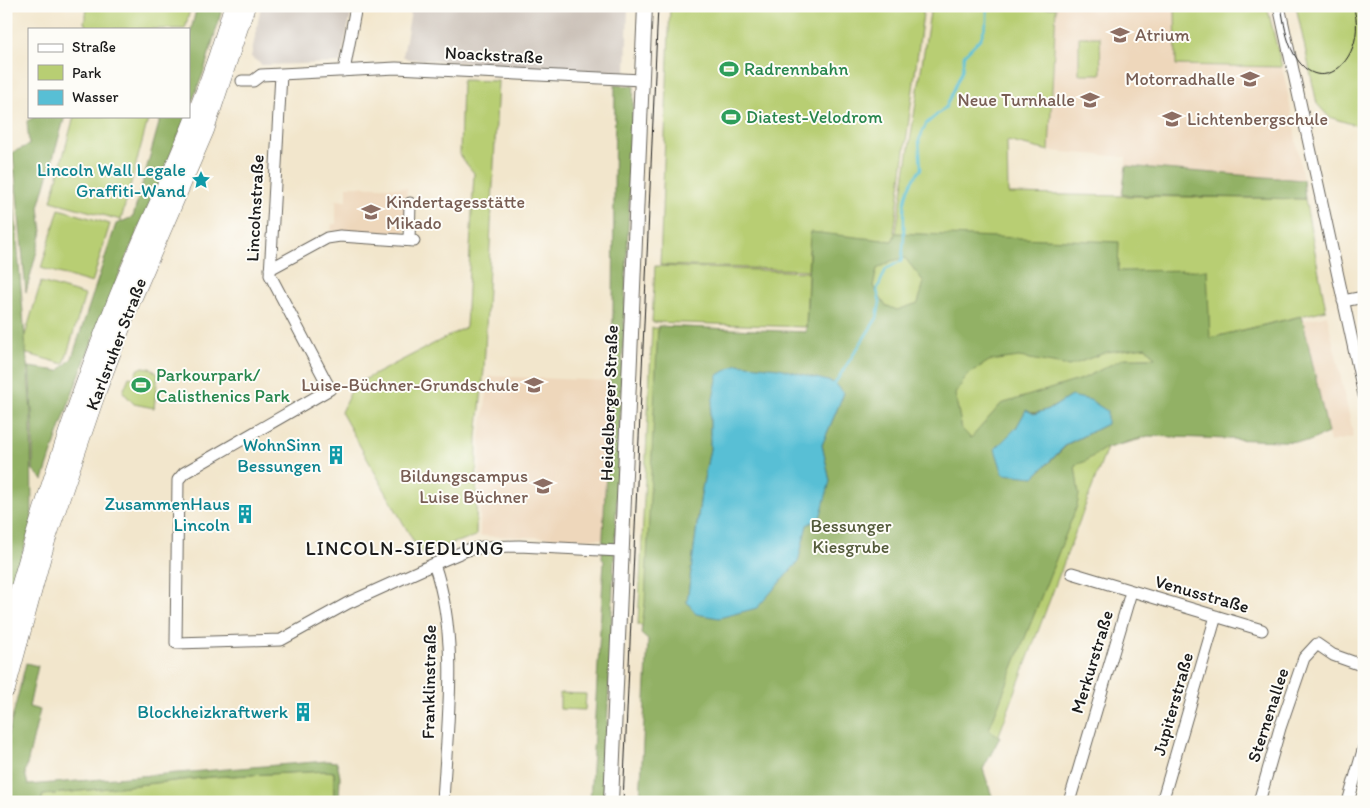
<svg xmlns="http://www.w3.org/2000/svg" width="1370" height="808" viewBox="0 0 1370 808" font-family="Itim,sans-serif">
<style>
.built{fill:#eed7bb}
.industrial{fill:#ccc2b9}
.green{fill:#b8ce73;stroke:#6a7548}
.forest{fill:#92b165;stroke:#576640;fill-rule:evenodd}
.water{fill:#58bfd5;stroke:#3a6e78}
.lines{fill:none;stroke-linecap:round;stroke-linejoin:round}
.stream{stroke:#58bfd5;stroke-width:2.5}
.minor-casing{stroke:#67635a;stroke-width:13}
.tertiary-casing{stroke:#67635a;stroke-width:16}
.primary-casing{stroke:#67635a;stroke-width:19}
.minor{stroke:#fff;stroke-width:11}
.tertiary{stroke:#fff;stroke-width:14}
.primary{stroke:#fff;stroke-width:18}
.tram{stroke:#1c1c1c;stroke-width:1}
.labels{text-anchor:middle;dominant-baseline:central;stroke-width:4;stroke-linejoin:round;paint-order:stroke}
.education-label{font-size:18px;fill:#785e54;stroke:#fdfcf7;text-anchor:end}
.street-label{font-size:18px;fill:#1c1c1c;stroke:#fdfcf7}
.leisure-label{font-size:18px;fill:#27864d;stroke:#fdfcf7;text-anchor:start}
.culture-label{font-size:18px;fill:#0d838f;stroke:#fdfcf7;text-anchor:end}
.park-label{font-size:18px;fill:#535a3a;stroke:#fdfcf7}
.quarter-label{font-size:20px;letter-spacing:1px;fill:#1c1c1c;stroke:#fdfcf7}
</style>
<rect width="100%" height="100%" fill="#fdfcf7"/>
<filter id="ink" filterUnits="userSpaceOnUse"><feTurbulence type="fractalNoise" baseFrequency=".02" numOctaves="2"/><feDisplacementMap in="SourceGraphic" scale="10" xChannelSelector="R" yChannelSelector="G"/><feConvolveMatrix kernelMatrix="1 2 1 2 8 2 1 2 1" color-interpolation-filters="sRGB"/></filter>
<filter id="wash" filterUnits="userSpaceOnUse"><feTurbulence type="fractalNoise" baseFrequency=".0096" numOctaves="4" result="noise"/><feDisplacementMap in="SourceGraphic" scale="20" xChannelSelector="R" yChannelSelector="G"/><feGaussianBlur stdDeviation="1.12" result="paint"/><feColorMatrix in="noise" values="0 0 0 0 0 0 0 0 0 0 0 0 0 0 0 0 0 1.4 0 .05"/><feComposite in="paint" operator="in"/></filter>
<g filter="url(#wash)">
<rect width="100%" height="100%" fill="#f2e6cc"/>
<path class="built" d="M1042 6H1268L1287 88 1303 180 1126 166V157L1049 151 1056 8Z
M347 186 407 188 405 233 331 231 332 224H336V200L347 201Z
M1327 315 1354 437 1330 442 1303 321Z
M490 376 609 381 603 539 480 536V437Z"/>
<path class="industrial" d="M261 6H353L340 63 262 65 251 57Z
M412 6H628L626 73 408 59 403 56Z"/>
<path class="green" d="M88 6H191L185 29H87L84 22Z
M670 6H924L894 233 896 232 931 6 1056 8 1049 151 1007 141 1008 194 1305 199 1326 310 1210 338 1139 347H1146L1156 358H1139L1142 439 1107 448 997 740 638 625 652 328 809 333 810 232 808 270 660 265Z
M1175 6H1267L1282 67 1176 65Z
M1296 6H1364V128L1329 117 1317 104Z
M1079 37H1100L1101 74H1079Z
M462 80 498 81 484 370 477 436 476 536 420 553 341 412 354 385 466 327 474 173 460 156Z
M74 116H149L121 220 51 201Z
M59 209 110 224 92 283 41 268Z
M655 266 808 272 806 327 652 322Z
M41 282 85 295 64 364 20 352Z
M143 367 150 368 158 374 154 408 134 404 123 392 129 377 134 378 137 370Z
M560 693 586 694 585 710 560 709Z
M326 771 334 772V802H41L43 795 211 777Z"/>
<path class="forest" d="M197 6H223L204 71 189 110V38Z
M615 85 634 86 604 802H590L604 561 602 559 613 314Z
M36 116H65L39 207 42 232 26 292 13 152 29 145 27 121Z
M161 116H186C168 164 146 209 127 256 96 329 67 404 43 480L33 470V427L29 367 59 371 72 358 116 224 133 217Z
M10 152 31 412 32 523 6 607V155Z
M1126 166 1303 180 1305 199 1122 195Z
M810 232 892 241 896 233 1119 242 1118 271 1207 270 1210 338 1302 316 1328 433 1307 442 1148 436 1104 449 1084 462 1075 465 1079 495 1077 506 989 729 1000 737 983 769 994 802H640L648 640 641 634 645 603 658 326 806 332ZM905 258 924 282 918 303 897 310 885 305 873 286 877 269 891 261ZM1146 347 1155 358H1124L1082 379 1001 404 971 438 962 429 955 394 967 375 989 361 1019 357 1069 366 1107 352ZM844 393 822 445 830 481 807 525 801 542 687 602 701 494 710 449V413ZM1071 396 1107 424 1068 444 1034 477 995 449 1016 428 1026 411C1041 417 1058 404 1071 396Z
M26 663 38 666 29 707 40 710 25 773 28 785 327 761 337 762 340 777 339 802H334V772L326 771 211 777 43 795 41 802H6V743Z"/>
<path class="water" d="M737 364 779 368 835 383 844 393 822 445 830 481 820 518 807 525 798 562 757 608 719 618 696 614 687 602 701 494 710 449V413L718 375Z
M1071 396 1090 400 1107 411V424L1067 444 1034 477 1003 474 995 449 1016 428 1026 410 1034 414 1052 408Z"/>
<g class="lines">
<path class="stream" d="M835 383 877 318 880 302 877 290 886 269 901 261C910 226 893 201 921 169L919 140 926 124 946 107 962 71 964 55 981 38 987 21V6"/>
</g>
</g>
<g filter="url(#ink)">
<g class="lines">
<g class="minor-casing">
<path id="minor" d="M1279 6 1364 395
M344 71 356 6
M281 74 270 275 330 389 184 473 178 480 176 643 281 640 348 603 434 564 467 550 483 547 519 546 620 551
M242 81H253L261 75 281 74 396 68 642 80
M409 240 410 203
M270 269 327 238 340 236 414 241
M1343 301 1364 297
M434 564C460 639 447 724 443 802
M1072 573 1262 630
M1069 802 1131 592
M1162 802 1216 616
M1259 802 1280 728 1304 658 1317 644 1333 655 1364 666
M1348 802 1364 747"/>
</g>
<g class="tertiary-casing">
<path id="tertiary" d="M611 802 645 6"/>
</g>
<g class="primary-casing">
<path id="primary" d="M6 637C37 523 72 411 116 302 156 204 205 109 233 6
M6 689 46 541 98 388 130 304 205 130 246 6"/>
</g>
<use href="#minor" class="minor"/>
<use href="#tertiary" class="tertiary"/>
<use href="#primary" class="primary"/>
<path class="tram" d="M1281 6C1284 22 1286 40 1294 54 1322 104 1370 53 1353 6
M623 802 658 6"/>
</g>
</g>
<defs>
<g id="school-bare" transform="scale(1.5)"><path d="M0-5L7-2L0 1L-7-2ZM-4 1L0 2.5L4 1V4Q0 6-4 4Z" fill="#8d6e63" stroke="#fdfcf7" stroke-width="2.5" paint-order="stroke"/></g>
<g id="stadium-bare" transform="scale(1.5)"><path d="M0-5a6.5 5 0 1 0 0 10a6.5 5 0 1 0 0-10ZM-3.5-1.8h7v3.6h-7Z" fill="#2e9e5b" stroke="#fdfcf7" stroke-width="2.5" paint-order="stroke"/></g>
<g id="sight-bare" transform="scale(1.5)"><path d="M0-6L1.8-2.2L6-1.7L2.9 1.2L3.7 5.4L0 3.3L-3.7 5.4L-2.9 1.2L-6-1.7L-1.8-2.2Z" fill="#0f9aa8" stroke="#fdfcf7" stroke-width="2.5" paint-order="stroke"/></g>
<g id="building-bare" transform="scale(1.5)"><path d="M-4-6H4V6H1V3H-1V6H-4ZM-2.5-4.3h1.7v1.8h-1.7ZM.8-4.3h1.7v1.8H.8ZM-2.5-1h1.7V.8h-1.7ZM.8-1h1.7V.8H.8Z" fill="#0f9aa8" stroke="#fdfcf7" stroke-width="2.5" paint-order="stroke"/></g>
</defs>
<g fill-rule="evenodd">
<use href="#school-bare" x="1120" y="35"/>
<use href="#stadium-bare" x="729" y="69"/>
<use href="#school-bare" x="1250" y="79"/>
<use href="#school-bare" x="1090" y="100"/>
<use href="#stadium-bare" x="731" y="117"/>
<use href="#school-bare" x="1172" y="119"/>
<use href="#sight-bare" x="201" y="180"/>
<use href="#school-bare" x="371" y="212"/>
<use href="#stadium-bare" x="141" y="385"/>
<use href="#school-bare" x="534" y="385"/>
<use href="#building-bare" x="336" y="455"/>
<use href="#school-bare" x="543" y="486"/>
<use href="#building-bare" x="245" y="514"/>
<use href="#building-bare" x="303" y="712"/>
</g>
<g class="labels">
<g class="education-label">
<text x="1135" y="35" text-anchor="start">Atrium</text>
<text x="1235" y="79">Motorradhalle</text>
<text x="1075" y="100">Neue Turnhalle</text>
<text x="1187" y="119" text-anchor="start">Lichtenbergschule</text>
<text x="386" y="202" text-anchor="start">Kindertagesstätte<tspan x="386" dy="21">Mikado</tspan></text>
<text x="519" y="385">Luise-Büchner-Grundschule</text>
<text x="528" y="476">Bildungscampus<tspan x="528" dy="21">Luise Büchner</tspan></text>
</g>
<g class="street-label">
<text transform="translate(494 55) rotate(3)">Noackstraße</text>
<text transform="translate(255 208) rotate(-87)">Lincolnstraße</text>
<text transform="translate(116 344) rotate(-69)">Karlsruher Straße</text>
<text transform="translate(609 403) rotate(-88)">Heidelberger Straße</text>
<text transform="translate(1202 594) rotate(16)">Venusstraße</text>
<text transform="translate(1092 662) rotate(-73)">Merkurstraße</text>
<text transform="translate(429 682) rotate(-89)">Franklinstraße</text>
<text transform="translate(1173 704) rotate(-74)">Jupiterstraße</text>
<text transform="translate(1268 715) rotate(-72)">Sternenallee</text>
</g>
<g class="leisure-label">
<text x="744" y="69">Radrennbahn</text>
<text x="746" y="117">Diatest-Velodrom</text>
<text x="156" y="375">Parkourpark/<tspan x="156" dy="21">Calisthenics Park</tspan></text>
</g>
<g class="culture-label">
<text x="186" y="170">Lincoln Wall Legale<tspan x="186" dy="21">Graffiti-Wand</tspan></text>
<text x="321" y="445">WohnSinn<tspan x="321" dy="21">Bessungen</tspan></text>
<text x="230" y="504">ZusammenHaus<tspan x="230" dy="21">Lincoln</tspan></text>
<text x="288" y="712">Blockheizkraftwerk</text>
</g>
<g class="park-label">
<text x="851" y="526">Bessunger<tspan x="851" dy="21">Kiesgrube</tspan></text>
</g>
<g class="quarter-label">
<text x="405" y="548">LINCOLN-SIEDLUNG</text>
</g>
</g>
<rect width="1370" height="808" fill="none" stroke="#fdfcf7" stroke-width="25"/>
<rect x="28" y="28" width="162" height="90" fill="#fdfcf7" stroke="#a3a29f"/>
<rect x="38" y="44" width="25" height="8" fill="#ffffff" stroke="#a3a29f"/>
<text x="72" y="52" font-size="15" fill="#1c1c1c">Straße</text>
<rect x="38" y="65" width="25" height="15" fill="#b8ce73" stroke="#a3a29f"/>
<text x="72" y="78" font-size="15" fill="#1c1c1c">Park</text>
<rect x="38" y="90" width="25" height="15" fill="#58bfd5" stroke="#a3a29f"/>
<text x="72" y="102" font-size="15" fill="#1c1c1c">Wasser</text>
</svg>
